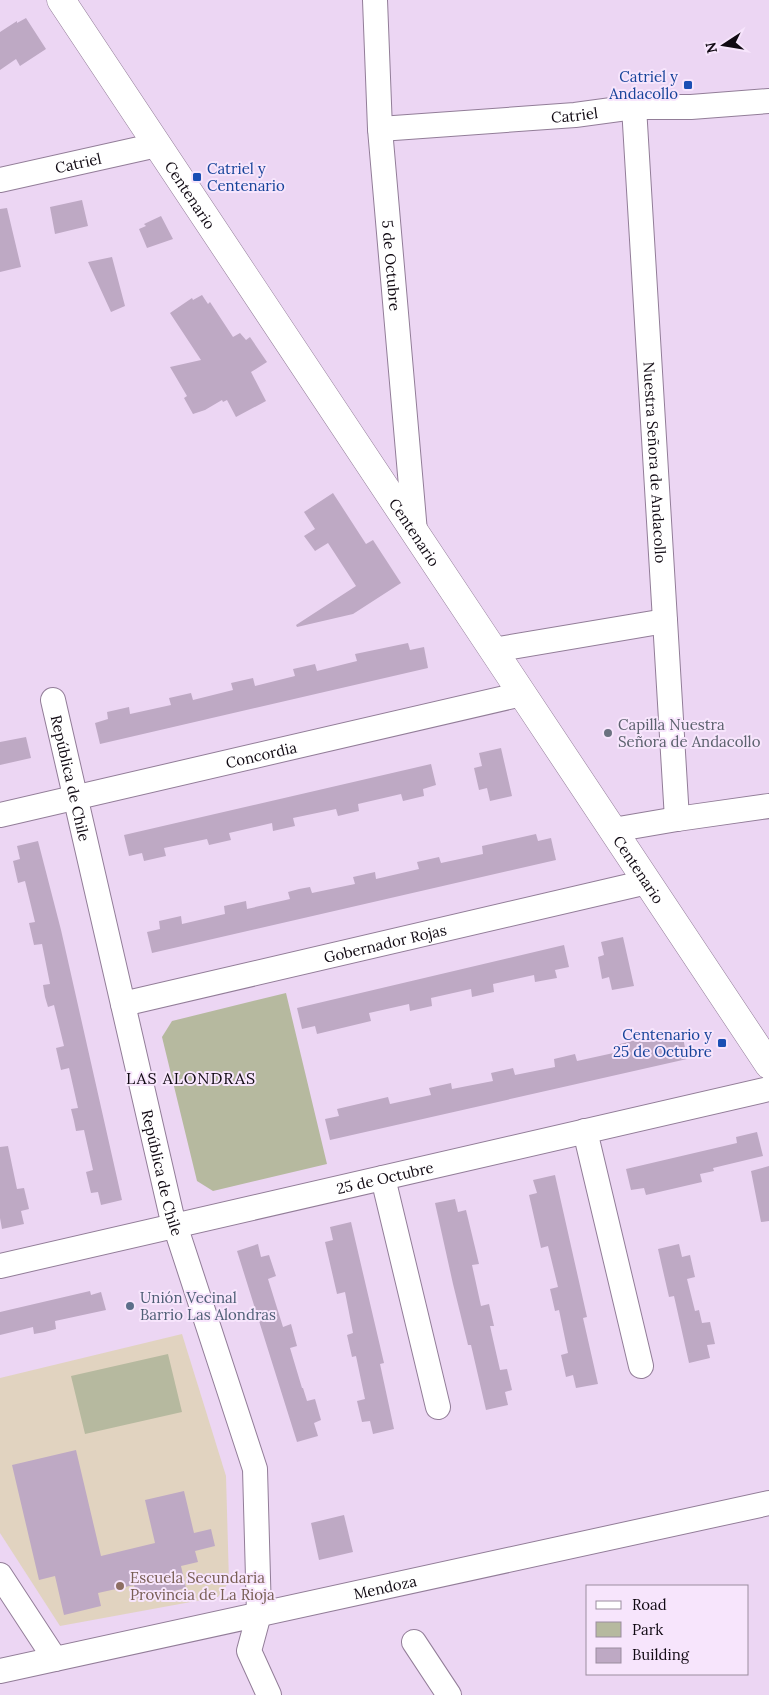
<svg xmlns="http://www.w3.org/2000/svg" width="769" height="1695" viewBox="0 0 769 1695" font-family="Lora,serif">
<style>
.education{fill:#e1d3c0}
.green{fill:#b6b99f}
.building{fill:#bea9c4}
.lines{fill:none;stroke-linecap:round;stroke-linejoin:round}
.minor-casing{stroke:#927d98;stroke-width:26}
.major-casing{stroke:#927d98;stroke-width:29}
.minor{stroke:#fff;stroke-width:24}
.major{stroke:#fff;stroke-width:28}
.transit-dot{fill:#1a4fb4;stroke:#f7e5fc;stroke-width:2}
.worship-dot{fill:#6b7280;stroke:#f7e5fc;stroke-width:2}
.service-dot{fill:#5c6f8a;stroke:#f7e5fc;stroke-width:2}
.education-dot{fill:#8d6e63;stroke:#f7e5fc;stroke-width:2}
.labels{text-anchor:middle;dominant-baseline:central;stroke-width:4;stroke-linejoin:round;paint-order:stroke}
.transit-label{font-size:15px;fill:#164399;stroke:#f7e5fc;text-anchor:end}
.street-label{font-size:15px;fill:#110a13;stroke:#f7e5fc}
.worship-label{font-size:15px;fill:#5b616d;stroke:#f7e5fc;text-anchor:start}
.service-label{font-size:15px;fill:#4e5e75;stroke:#f7e5fc;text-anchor:start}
.education-label{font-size:15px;fill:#785e54;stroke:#f7e5fc;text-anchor:start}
.neighbourhood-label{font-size:16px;letter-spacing:1px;fill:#110a13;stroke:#f7e5fc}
</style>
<rect width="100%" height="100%" fill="#ecd6f3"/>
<path class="education" d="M182 1334 226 1476 229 1582 218 1597 60 1626 0 1533V1378Z"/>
<path class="green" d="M286 993 327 1164 213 1191 197 1181 162 1037 172 1021Z
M168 1354 182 1412 85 1434 71 1376Z"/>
<path class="building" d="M26 18 46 49 20 66 16 59 0 70V32L17 21V23Z
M82 200 88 226 55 234 50 207Z
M7 208 21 267 0 272V209Z
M161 216 173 239 147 248 139 229 146 226 144 224Z
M112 257 125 306 111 312 88 262Z
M202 295 208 304 210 302 233 337 240 333 246 340 250 337 267 362 251 372 266 401 236 417 227 400 223 402 222 400 205 410 193 414 184 398 187 396 170 367 201 360 170 313 192 298 193 300Z
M333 493 366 544 373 540 401 583 353 614 297 627 296 625 356 586 328 543 315 551 304 536 315 529 304 512Z
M408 643 410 650 424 647 428 668 100 744 95 723 108 719 107 712 129 707 130 714 171 705 169 698 191 693 193 700 233 690 231 683 253 678 255 686 295 676 293 669 315 664 317 671 357 661 355 654Z
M26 737 31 758 0 765V742Z
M501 748 512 796 490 801 487 788 479 790 474 768 482 766 479 753Z
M431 764 436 785 423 789 424 796 403 801 401 794 358 804 359 811 338 816 336 809 293 818 295 826 273 831 272 823 229 833 231 840 209 845 207 839 164 848 166 856 144 861 142 853 129 856 124 835Z
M536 834 538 841 551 838 556 860 152 953 147 932 160 929 159 921 181 916 182 924 225 914 224 906 246 901 247 909 290 899 288 892 299 889 310 887 312 893 355 884 353 877 375 872 376 879 419 869 417 862 439 857 441 863 483 854 482 846Z
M38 841 61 930 122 1200 101 1205 98 1192 91 1193 86 1172 93 1170 84 1130 76 1131 74 1121 71 1109 78 1108 69 1068 61 1070 56 1048 64 1046 54 1005 48 1007 45 997 43 985 50 984 42 944 34 945 29 923 35 922 25 881 18 883 13 861 20 859 17 846Z
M623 937 634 986 612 990 609 977 602 979 598 957 604 955 601 942Z
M564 945 569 967 555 970 557 978 535 982 534 975 493 984 494 992 472 997 471 989 431 998 432 1006 410 1011 409 1004 369 1013 371 1021 317 1034 315 1026 302 1029 297 1008Z
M668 1032 669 1040 683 1037 687 1059 330 1140 325 1119 339 1116 337 1109 388 1097 390 1104 431 1095 429 1088 451 1083 452 1089 493 1081 491 1073 513 1068 515 1075 555 1067 554 1059 575 1054 577 1061 618 1052 616 1045Z
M757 1132 763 1156 713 1168 714 1171 700 1174 702 1182 646 1195 644 1188 631 1190 626 1169 737 1143 736 1137Z
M8 1146 17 1189 24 1188 29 1209 21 1211 24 1224 2 1229 0 1218V1147Z
M769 1166V1221L761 1222 751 1171Z
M555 1175 587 1317 583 1318 598 1384 576 1388 573 1375 566 1377 561 1355 568 1353 559 1310 555 1311 550 1289 558 1287 548 1246 541 1248 529 1195 537 1193 533 1180Z
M455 1199 458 1212 466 1210 479 1264 472 1265 481 1306 489 1304 494 1326H490L500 1370 507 1369 512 1390 505 1392 508 1405 486 1410 471 1345H468L453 1284 435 1203Z
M351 1222 384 1363 380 1364 394 1429 373 1434 370 1421 362 1422 357 1401 365 1399 356 1356 352 1357 347 1335 353 1333 345 1292 337 1294 325 1242 333 1240 330 1227Z
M258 1244 261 1257 269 1255 276 1276 268 1279 283 1327 291 1324 297 1346 290 1348 302 1388H303L307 1401 315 1399 321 1420 314 1423 318 1436 297 1442 237 1251Z
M679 1244 682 1257 690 1255 695 1277 687 1279 695 1311 699 1310 702 1323 710 1322 715 1344 707 1345 710 1358 689 1363 674 1296 669 1297 658 1249Z
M90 1291 91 1295 101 1292 106 1310 55 1321 56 1329 45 1332 34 1334 33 1327 0 1335V1312Z
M76 1450 101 1556 155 1543 145 1500 184 1491 194 1533 211 1529 215 1546 195 1551 198 1562 181 1566 186 1588 138 1600 134 1585 98 1593 101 1606 64 1615 55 1576 39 1580 12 1465Z
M344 1515 353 1552 319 1560 311 1523Z"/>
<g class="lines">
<g class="minor-casing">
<g id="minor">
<path id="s1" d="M375 0 380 129 415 532"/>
<path id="s2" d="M634 107 677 819"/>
<path id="s3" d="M380 129 575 115 634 107H691L769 101"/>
<path id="s4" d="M0 180 157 145"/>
<path d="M493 650 665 621"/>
<path id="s5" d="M53 700 171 1213 255 1469 259 1614 249 1651 269 1695"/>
<path id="s6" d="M0 815 522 694"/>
<path d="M613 830 677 819 769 806"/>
<path id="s7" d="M123 1004 647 882"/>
<path d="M585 1131 641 1366"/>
<path d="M383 1178 438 1407"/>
<path id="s8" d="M0 1266 769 1089"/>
<path d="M0 1575 55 1659"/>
<path d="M414 1642 449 1695"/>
<path id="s9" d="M0 1671 769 1503"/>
</g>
</g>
<g class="major-casing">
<g id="major">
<path id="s10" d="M61 0 769 1065"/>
</g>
</g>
<use href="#minor" class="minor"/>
<use href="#major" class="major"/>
</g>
<g class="transit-dot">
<rect x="683" y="80" width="10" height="10" rx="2.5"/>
<rect x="192" y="172" width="10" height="10" rx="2.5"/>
<rect x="717" y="1038" width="10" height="10" rx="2.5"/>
</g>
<circle class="worship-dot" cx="608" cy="733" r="5"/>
<circle class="service-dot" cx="130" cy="1306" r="5"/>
<circle class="education-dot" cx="120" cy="1586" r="5"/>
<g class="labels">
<g class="transit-label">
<text x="678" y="76">Catriel y<tspan x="678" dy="17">Andacollo</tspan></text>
<text x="207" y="168" text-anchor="start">Catriel y<tspan x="207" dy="17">Centenario</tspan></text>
<text x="712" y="1034">Centenario y<tspan x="712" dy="17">25 de Octubre</tspan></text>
</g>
<g class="street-label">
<text stroke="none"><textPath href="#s3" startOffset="195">Catriel</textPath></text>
<text stroke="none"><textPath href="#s4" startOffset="80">Catriel</textPath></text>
<text stroke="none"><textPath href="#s10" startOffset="234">Centenario</textPath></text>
<text stroke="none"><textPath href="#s1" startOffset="266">5 de Octubre</textPath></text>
<text stroke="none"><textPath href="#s2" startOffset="356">Nuestra Señora de Andacollo</textPath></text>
<text stroke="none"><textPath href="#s10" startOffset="639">Centenario</textPath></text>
<text stroke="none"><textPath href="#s6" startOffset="268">Concordia</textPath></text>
<text stroke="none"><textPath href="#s5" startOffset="80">República de Chile</textPath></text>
<text stroke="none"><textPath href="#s10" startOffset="1044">Centenario</textPath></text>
<text stroke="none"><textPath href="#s7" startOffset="269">Gobernador Rojas</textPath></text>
<text stroke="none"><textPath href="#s5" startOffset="485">República de Chile</textPath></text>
<text stroke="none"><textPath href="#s8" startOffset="395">25 de Octubre</textPath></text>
<text stroke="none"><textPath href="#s9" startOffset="394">Mendoza</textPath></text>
</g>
<g class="worship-label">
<text x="618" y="724">Capilla Nuestra<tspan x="618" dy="17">Señora de Andacollo</tspan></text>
</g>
<g class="service-label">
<text x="140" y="1297">Unión Vecinal<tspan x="140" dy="17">Barrio Las Alondras</tspan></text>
</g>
<g class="education-label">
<text x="130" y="1577">Escuela Secundaria<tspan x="130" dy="17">Provincia de La Rioja</tspan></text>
</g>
<g class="neighbourhood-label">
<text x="191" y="1078">LAS ALONDRAS</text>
</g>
</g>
<rect x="586" y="1585" width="162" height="90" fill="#f7e5fc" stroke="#9b8d9f"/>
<rect x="596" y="1601" width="25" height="8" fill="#ffffff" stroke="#9b8d9f"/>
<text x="632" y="1610" font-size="15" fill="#110a13">Road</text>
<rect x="596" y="1622" width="25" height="15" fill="#b6b99f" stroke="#9b8d9f"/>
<text x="632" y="1635" font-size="15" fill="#110a13">Park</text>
<rect x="596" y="1648" width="25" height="15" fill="#bea9c4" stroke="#9b8d9f"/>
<text x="632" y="1660" font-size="15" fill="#110a13">Building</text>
<g transform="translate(724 45) rotate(258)" stroke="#f7e5fc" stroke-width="4" paint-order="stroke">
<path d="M0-4L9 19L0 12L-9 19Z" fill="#110a13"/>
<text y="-8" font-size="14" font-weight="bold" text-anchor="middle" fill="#110a13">N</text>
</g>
</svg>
